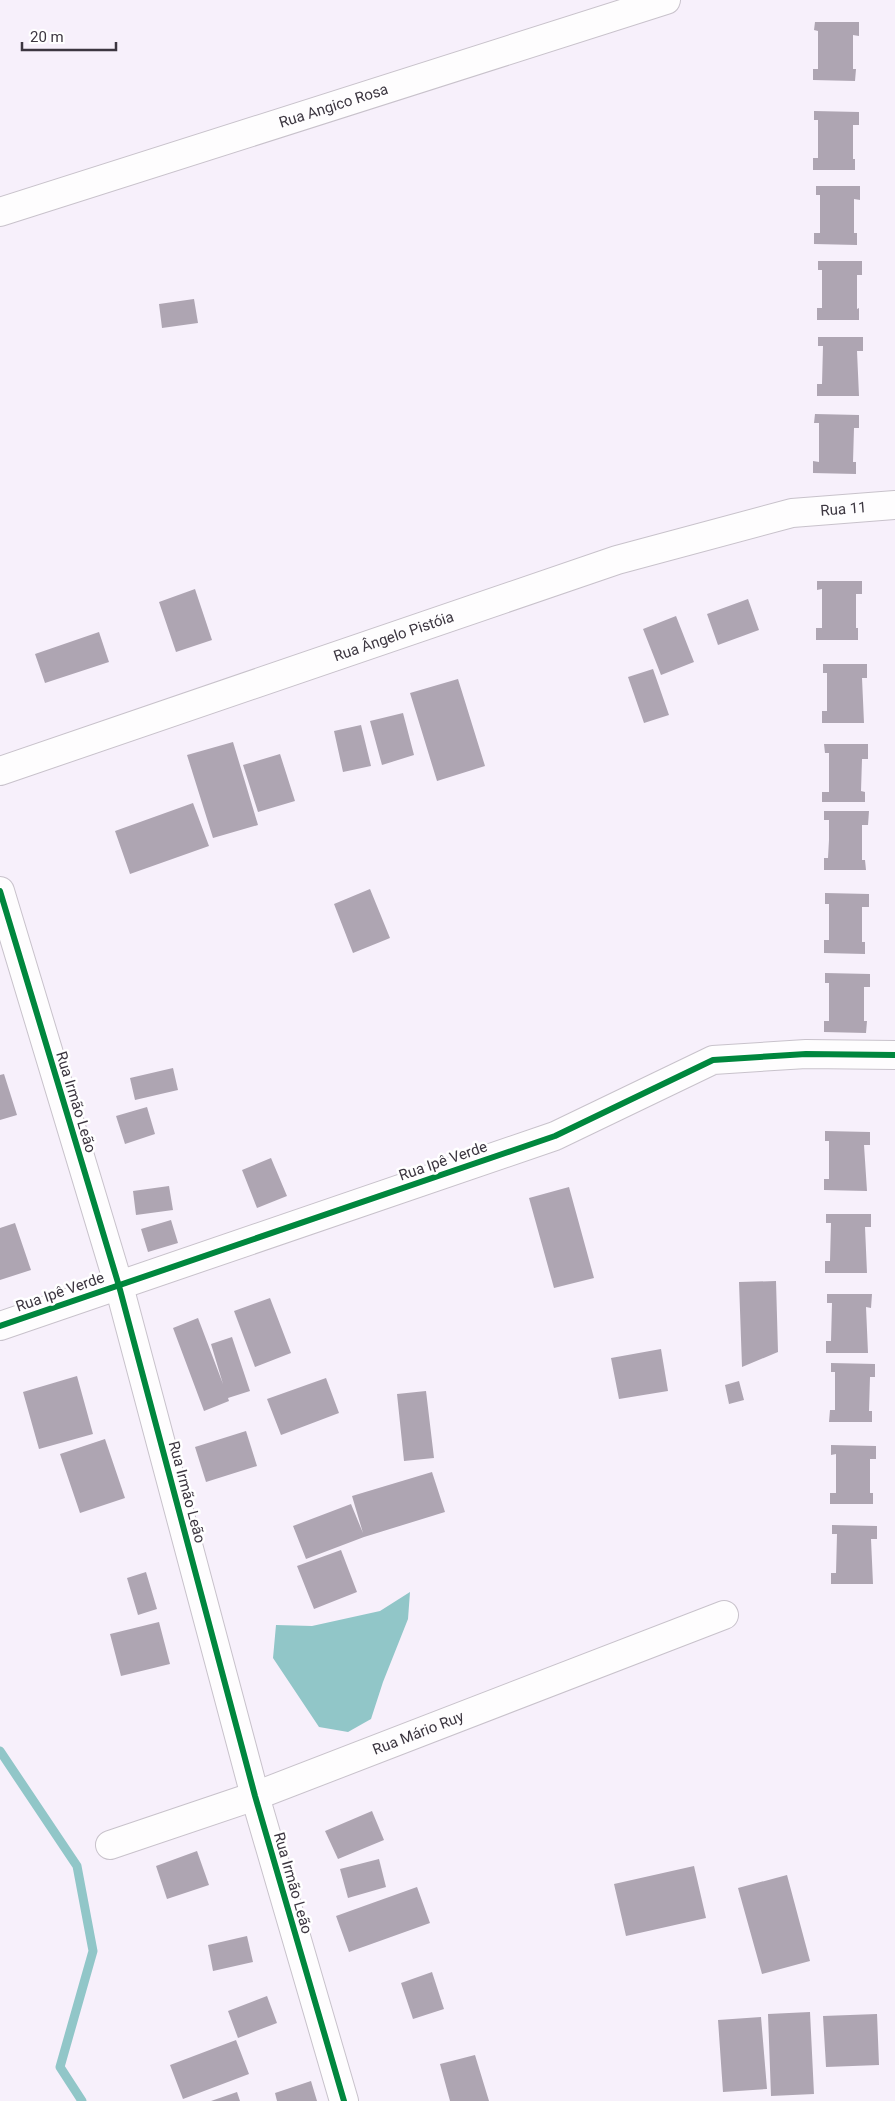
<svg xmlns="http://www.w3.org/2000/svg" width="895" height="2101" viewBox="0 0 895 2101" font-family="Roboto,sans-serif">
<style>
.water{fill:#91c6c8}
.lines{fill:none;stroke-linecap:round;stroke-linejoin:round}
.stream{stroke:#91c6c8;stroke-width:9}
.building{fill:#aea5b2}
.minor-casing{stroke:#c8c2cb;stroke-width:30}
.minor{stroke:#fefdfe;stroke-width:28}
.cycleway-casing{stroke:#fff;stroke-width:9}
.cycleway{stroke:#00873e;stroke-width:6}
.labels{text-anchor:middle;dominant-baseline:central;stroke-width:5;stroke-linejoin:round;paint-order:stroke}
.street-label{font-size:15px;fill:#3c3640;stroke:#fff}
</style>
<rect width="100%" height="100%" fill="#f7f0fb"/>
<path class="water" d="M410 1592 408 1619 383 1682 371 1719 348 1732 319 1727 273 1658 276 1625 312 1626 380 1611Z"/>
<g class="lines">
<path class="stream" d="M0 1751 77 1866 93 1951 60 2067 82 2101"/>
</g>
<path class="building" d="M815 22H859V36L853 35V69H856L855 81 813 80V69H818V31L814 30Z
M814 111 859 112V125H853V159H855V170H813V158H818V120H814Z
M816 186H860V200L854 199V233H857V245L814 244V233H820V195H816Z
M818 261H862V275H857V309L859 308V320H817V308H822V270H818Z
M194 299 198 323 162 328 159 304Z
M818 337H863V351H857L859 396H817V384H822L823 346H818Z
M815 414 859 415V428H854L853 462H856V474L813 473V461L819 462V423H814Z
M817 581H862V594H856V628H858V640H816V628H822V589L817 590Z
M195 589 212 640 176 652 159 602Z
M748 599 759 630 718 645 707 614Z
M676 616 694 662 661 675 643 629Z
M99 632 109 662 45 683 35 654Z
M823 664H867V678H862L864 723H822V711H827V673H823Z
M653 669 669 715 644 723 628 677Z
M458 679 485 766 437 781 410 693Z
M403 713 414 755 382 765 370 721Z
M361 725 371 766 343 772 334 731Z
M233 742 258 825 213 838 187 755Z
M824 744H868V759H862L861 791 865 792V802H822V792H829V753H825Z
M280 754 295 801 258 812 243 765Z
M193 803 209 846 130 874 115 831Z
M824 811H869L868 825H862V860H865L866 870H824V858H828L829 840V820H824Z
M370 889 390 938 353 953 334 904Z
M825 893 869 894V907H862V942H865V954L824 953V940H829V904H825Z
M825 973 870 974V987H864V1021H867L866 1033 824 1032V1021H829V983H825Z
M173 1068 178 1090 135 1100 130 1078Z
M4 1074 17 1115 0 1120V1075Z
M147 1107 155 1134 125 1144 116 1116Z
M825 1131 870 1132V1145H864L867 1191 824 1190V1179H829V1141H825Z
M271 1158 287 1196 257 1208 242 1170Z
M169 1186 173 1210 136 1215 133 1191Z
M569 1187 594 1278 554 1288 529 1198Z
M826 1214H871V1227H865L867 1273H825V1261H830L831 1223H826Z
M171 1220 178 1243 148 1252 141 1229Z
M15 1223 31 1270 0 1280V1228Z
M776 1281 778 1352 742 1367 739 1282Z
M827 1294H872L871 1308 866 1307 868 1353H826V1341H831L832 1303H827Z
M270 1298 291 1353 255 1367 234 1311Z
M198 1318 223 1384 211 1344 232 1337 250 1391 228 1398 229 1401 204 1411 173 1328Z
M661 1349 668 1391 619 1399 611 1358Z
M831 1363 875 1364V1377H870L869 1411H872V1422H829L830 1410H835V1372H831Z
M77 1376 93 1434 39 1449 23 1392Z
M326 1378 339 1413 281 1435 267 1399Z
M739 1381 744 1400 729 1404 725 1385Z
M426 1391 434 1458 404 1461 397 1394Z
M246 1431 257 1466 206 1482 195 1447Z
M105 1439 125 1498 80 1513 60 1454Z
M831 1445 876 1446V1459H870V1493H873V1504H830V1493H836V1454L831 1455Z
M432 1472 445 1512 364 1537 306 1559 293 1526 351 1504 363 1533 352 1496Z
M832 1525 877 1526V1539H871L873 1584H831V1573H836L837 1534H832Z
M341 1550 357 1592 314 1609 297 1566Z
M146 1572 157 1609 138 1615 127 1578Z
M159 1622 170 1664 121 1676 110 1634Z
M372 1811 384 1840 338 1859 325 1831Z
M197 1851 209 1885 167 1899 156 1866Z
M379 1859 386 1887 348 1898 340 1869Z
M694 1866 706 1918 626 1936 614 1884Z
M787 1875 810 1961 762 1974 738 1888Z
M417 1887 430 1923 349 1952 336 1916Z
M247 1936 253 1962 213 1971 208 1945Z
M432 1972 444 2009 413 2019 401 1983Z
M267 1996 277 2023 238 2038 228 2011Z
M810 2012 814 2094 771 2096 768 2014Z
M877 2014 879 2065 826 2067 823 2016Z
M761 2017 767 2089 723 2092 718 2020Z
M236 2040 249 2074 183 2099 170 2065Z
M475 2055 489 2101H450L440 2064Z
M311 2081 317 2101H277L275 2093Z
M237 2092 240 2101H211Z"/>
<g class="lines">
<g class="minor-casing">
<g id="minor">
<path id="s1" d="M0 212 666 0"/>
<path id="s2" d="M0 771 617 560 792 513 895 505"/>
<path d="M0 891 119 1286 255 1796 344 2101"/>
<path d="M0 1326 555 1136 713 1060 806 1054 895 1055"/>
<path id="s3" d="M110 1845 255 1796 724 1615"/>
</g>
</g>
<use href="#minor" class="minor"/>
<g class="cycleway-casing">
<path id="cycleway" d="M0 891 119 1286 255 1796 344 2101
M0 1326 555 1136 713 1060 806 1054 895 1055"/>
</g>
<use href="#cycleway" class="cycleway"/>
</g>
<g class="labels">
<g class="street-label">
<text stroke="none"><textPath href="#s1" startOffset="350">Rua Angico Rosa</textPath></text>
<text stroke="none"><textPath href="#s2" startOffset="885">Rua 11</textPath></text>
<text stroke="none"><textPath href="#s2" startOffset="416">Rua Ângelo Pistóia</textPath></text>
<text transform="translate(76 1102) rotate(73)">Rua Irmão Leão</text>
<text transform="translate(443 1161) rotate(-19)">Rua Ipê Verde</text>
<text transform="translate(60 1292) rotate(-19)">Rua Ipê Verde</text>
<text transform="translate(187 1492) rotate(75)">Rua Irmão Leão</text>
<text stroke="none"><textPath href="#s3" startOffset="328">Rua Mário Ruy</textPath></text>
<text transform="translate(293 1883) rotate(74)">Rua Irmão Leão</text>
</g>
</g>
<path d="M22 42v8h94v-8" fill="none" stroke="#3c3640" stroke-width="2.5"/>
<text x="30" y="42" font-size="15" fill="#3c3640" stroke="#ffffff" stroke-width="4" paint-order="stroke">20 m</text>
</svg>
